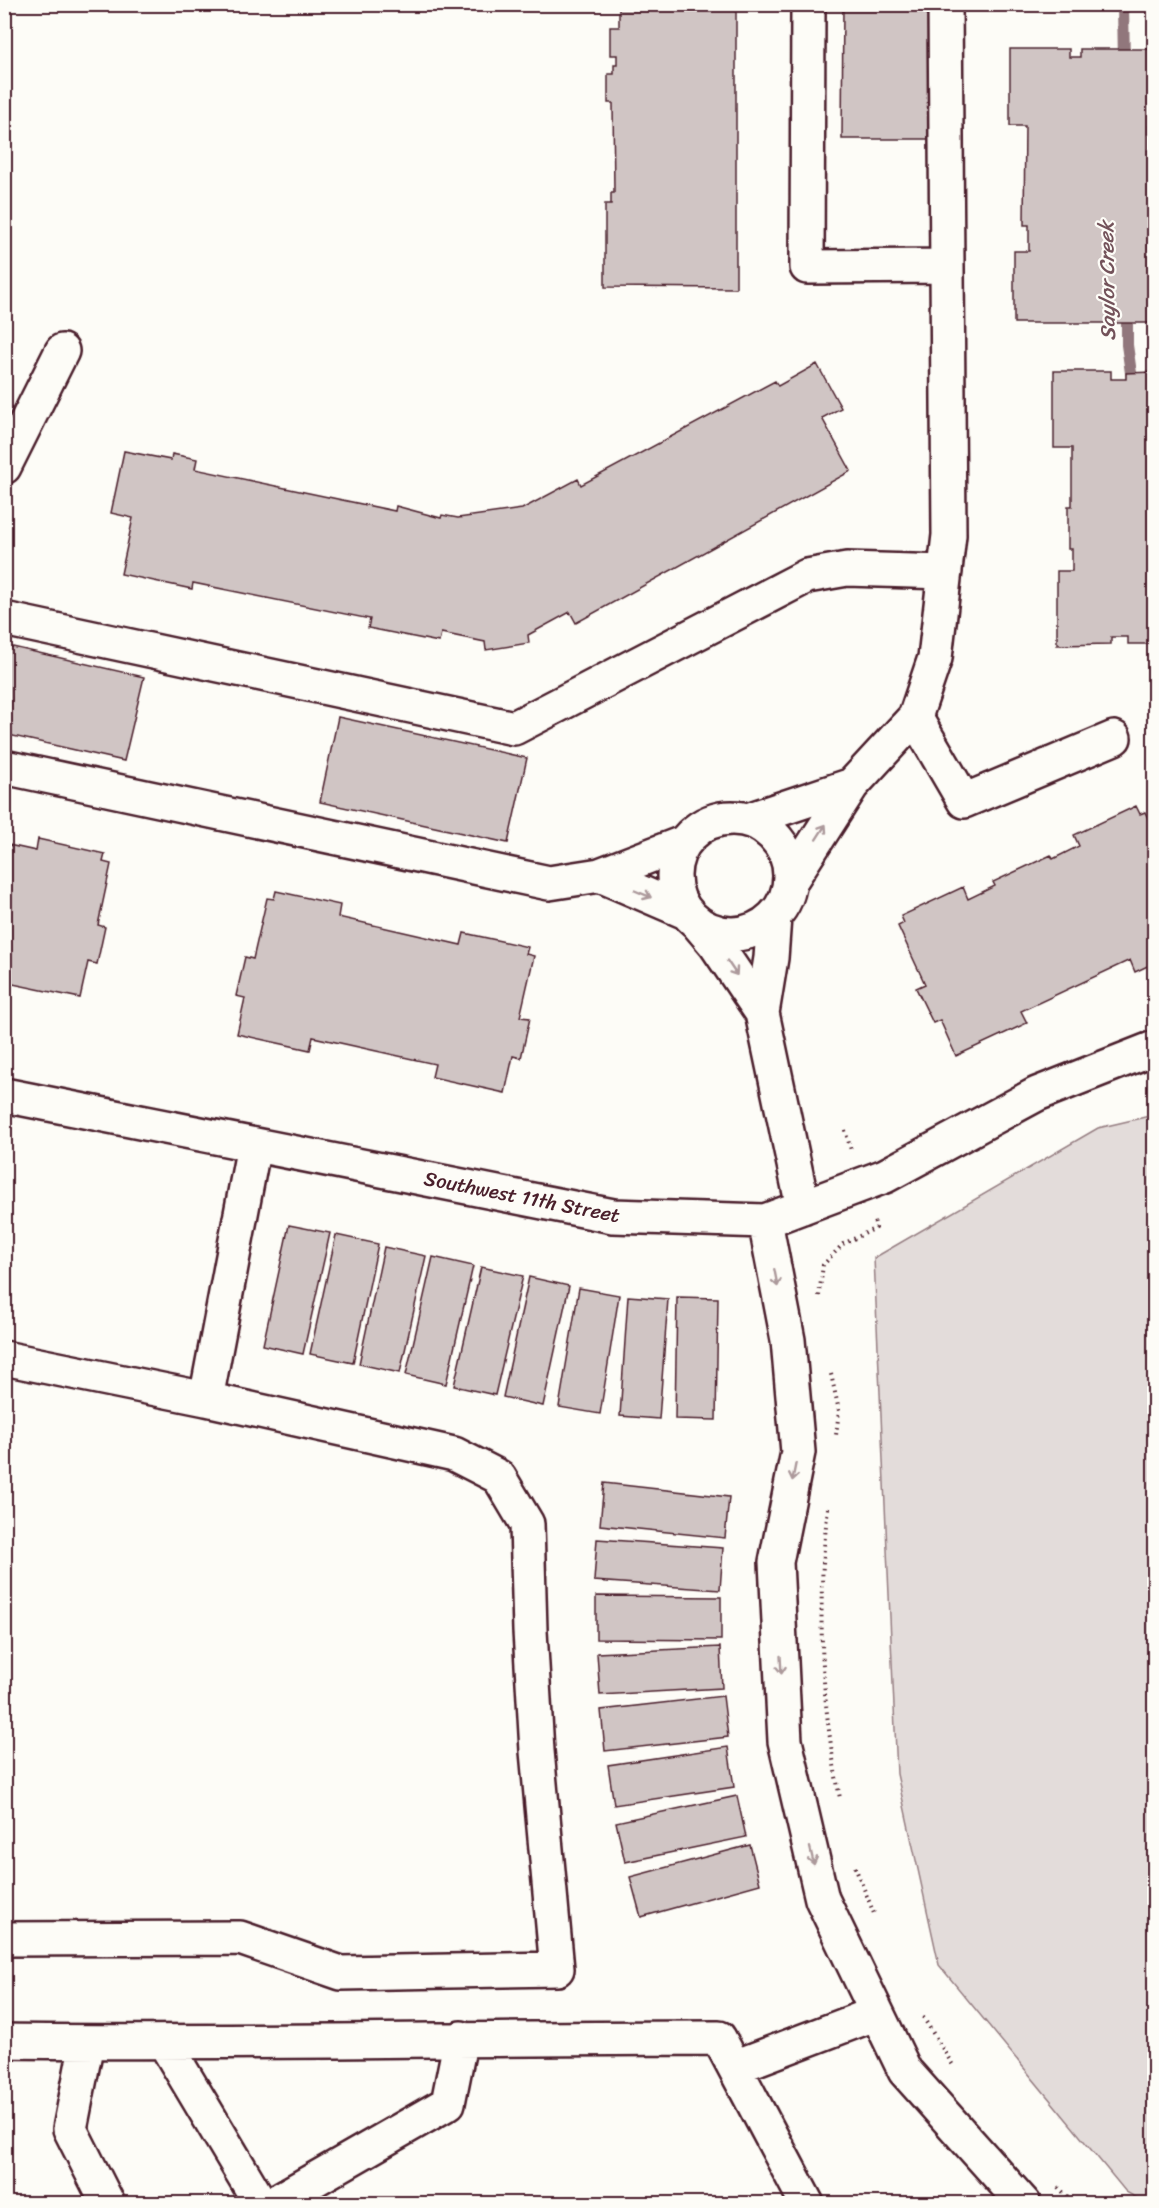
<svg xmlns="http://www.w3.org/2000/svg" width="1159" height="2208" viewBox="0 0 1159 2208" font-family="Sriracha,sans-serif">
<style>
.green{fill:#e3dcda;stroke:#967e82;stroke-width:1.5}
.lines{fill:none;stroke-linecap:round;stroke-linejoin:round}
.stream{stroke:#91777b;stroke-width:12}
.building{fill:#d0c5c4;stroke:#4a1f2b;stroke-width:1.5}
.minor-casing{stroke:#4a1f2b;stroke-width:38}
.path{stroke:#4a1f2b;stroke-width:4;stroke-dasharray:1.5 4.5;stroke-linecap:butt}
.minor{stroke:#fdfcf7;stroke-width:33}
.oneway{stroke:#ac999b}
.labels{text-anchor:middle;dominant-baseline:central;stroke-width:4.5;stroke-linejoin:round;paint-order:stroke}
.street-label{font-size:20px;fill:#4a1f2b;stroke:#fdfcf7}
.water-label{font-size:21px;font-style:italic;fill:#73525a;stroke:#fdfcf7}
</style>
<rect width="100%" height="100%" fill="#fdfcf7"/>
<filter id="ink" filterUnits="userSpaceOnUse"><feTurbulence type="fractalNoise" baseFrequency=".0167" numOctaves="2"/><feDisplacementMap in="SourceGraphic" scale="12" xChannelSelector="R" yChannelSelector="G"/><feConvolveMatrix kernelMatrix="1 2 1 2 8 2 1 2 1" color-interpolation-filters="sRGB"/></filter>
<g filter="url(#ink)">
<path class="green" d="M1154 1115V2203H1146L1126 2192 939 1965 897 1774 874 1258 1098 1128Z"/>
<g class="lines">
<path class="stream" d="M1123 4 1124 63
M1127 309V345L1133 387
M1152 535 1154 555"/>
</g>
<path class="building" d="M619 4H736V288L605 287V204H611V193H614L613 103H608V74H614V65H617V55H610V27H619Z
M843 4H928V139H842Z
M1010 49H1069V57H1080V49H1152L1154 53V126H1149V153H1154V219H1149V248H1154V318H1151V323H1014V251H1029V225H1024L1025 126H1010Z
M817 364 841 408 822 418 851 471 576 623 570 612 528 635 529 643 486 650 485 642 441 633 439 642 368 628 370 619 193 583 192 589 121 574 133 518 111 513 124 451 171 460 172 454 197 459 195 469 395 511 396 506 441 518 442 515 458 518 522 509 578 479 581 485 775 381 778 386Z
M1054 371H1111V379H1126V373L1154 372V644H1128V637H1111V644L1057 645V571H1072V549H1068V506H1072V448H1054Z
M4 645 144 677 124 761 4 734Z
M338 717 527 758 508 843 320 802Z
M1136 806 1140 814 1145 812 1154 831V963L1135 972 1130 960 1021 1011 1027 1023 956 1056 940 1020 933 1023 916 988 925 984 898 926 904 923 901 916 963 887 968 899 995 886 993 882 1051 855 1053 859 1079 846 1074 835Z
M38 839 105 854 103 862 111 864 98 925 105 927 97 964 88 962 80 998 8 983 11 972 4 970V844L36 851Z
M276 891 340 905 338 917 461 945 464 933 528 947 526 954 534 956 520 1017 530 1018 521 1058 513 1056 505 1093 432 1077 435 1064 313 1037 310 1050 237 1034 245 998 236 996 245 957 253 959 267 898 274 899Z
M289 1225 330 1233 303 1354 263 1345Z
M336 1235 378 1244 353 1363 310 1354Z
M384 1247 426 1256 400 1373 359 1364Z
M433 1257 473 1266 446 1384 406 1375Z
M481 1267 523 1276 495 1395 454 1386Z
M529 1277 569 1286 543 1406 503 1397Z
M579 1288 619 1295 600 1414 559 1407Z
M628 1296 668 1299 659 1419 620 1416Z
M677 1297 718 1298 716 1420 675 1419Z
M604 1483 729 1497 725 1538 600 1525Z
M597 1539 723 1548 720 1590 594 1581Z
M596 1596 721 1597V1640L596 1639Z
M720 1647 722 1688 600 1695 597 1653Z
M723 1696 728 1737 605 1751 601 1710Z
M728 1747 734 1787 614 1805 608 1765Z
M737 1796 746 1837 625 1862 616 1822Z
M750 1845 760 1884 641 1917 630 1877Z"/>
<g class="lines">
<g class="minor-casing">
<path id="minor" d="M808 4 807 267 947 266
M4 467 62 351
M4 619 514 728 807 576 847 569 945 572
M915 717 964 801 1114 738
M4 767 549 883 600 875 683 843
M674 876a58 58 0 1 1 116 0a58 58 0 1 1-116 0Z
M748 820 852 785
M600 875 686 912
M791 880 852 785 915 717 935 658 949 535 945 4
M774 917 771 958 762 1013 803 1207
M699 925 716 945 762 1013
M4 1095 613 1216 765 1221 885 1176 1037 1094 1154 1048
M765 1221 788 1340 798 1452 776 1562 785 1741 822 1899 905 2071 1024 2204
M4 1358 206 1399
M4 1939 240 1938 341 1973 557 1969 537 1751 530 1631 527 1524 499 1477 454 1454 206 1399 254 1145
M4 2041C243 2044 481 2038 719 2038L807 2204
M87 2042 70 2129 108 2204
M165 2043 261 2204
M735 2067 877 2013
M272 2204 448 2103 461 2038"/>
</g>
<path class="path" d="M845 1130 851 1150
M819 1296 823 1265 843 1244 876 1228 874 1220
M831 1374 839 1411 836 1435
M828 1508C816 1606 821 1702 840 1798
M855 1867 875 1916
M923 2017 954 2067
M1058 2187 1075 2204"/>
<use href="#minor" class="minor"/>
</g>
<defs><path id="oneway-shaft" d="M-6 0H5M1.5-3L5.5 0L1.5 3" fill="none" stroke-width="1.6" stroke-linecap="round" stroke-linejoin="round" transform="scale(1.5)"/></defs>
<g class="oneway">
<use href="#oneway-shaft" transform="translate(821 832) rotate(-57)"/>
<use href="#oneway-shaft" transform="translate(643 894) rotate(23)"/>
<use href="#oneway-shaft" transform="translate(732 968) rotate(56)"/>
<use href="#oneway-shaft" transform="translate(776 1278) rotate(79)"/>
<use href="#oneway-shaft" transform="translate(794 1472) rotate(101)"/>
<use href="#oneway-shaft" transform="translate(781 1665) rotate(87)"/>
<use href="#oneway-shaft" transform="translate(812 1856) rotate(77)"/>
</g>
</g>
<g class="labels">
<g class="street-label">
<text transform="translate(522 1197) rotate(11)">Southwest 11th Street</text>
</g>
<g class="water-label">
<text transform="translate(1107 281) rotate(-91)">Saylor Creek</text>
</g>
</g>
<rect width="1159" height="2208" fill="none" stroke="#fdfcf7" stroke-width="24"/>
<rect x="12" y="12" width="1135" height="2184" fill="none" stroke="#4a1f2b" stroke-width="2" filter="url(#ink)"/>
</svg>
